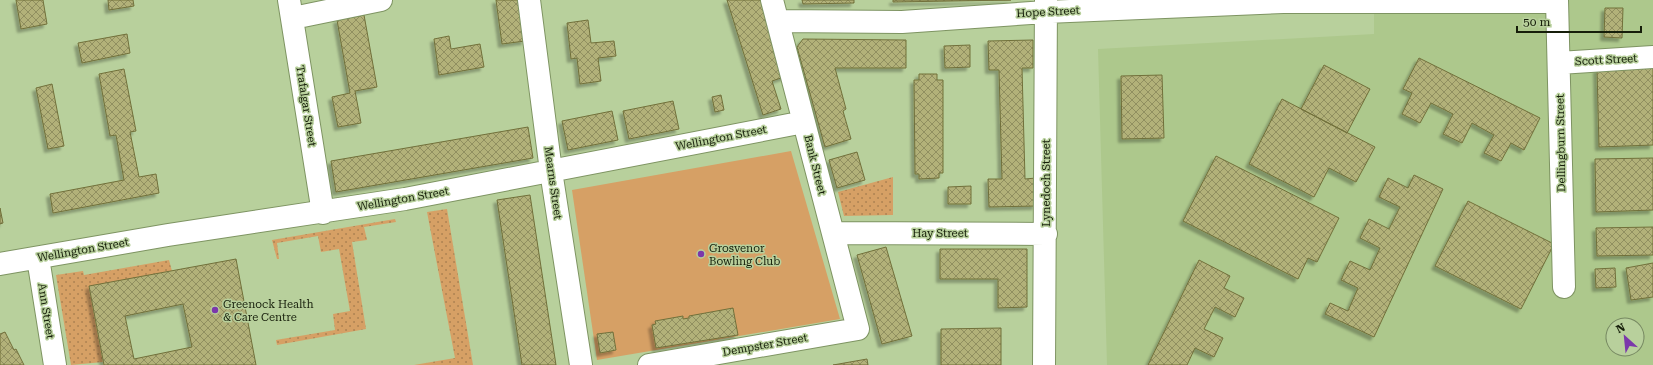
<svg xmlns="http://www.w3.org/2000/svg" width="1653" height="365" viewBox="0 0 1653 365" font-family="'Roboto Serif',serif">
<style>
.built{fill:#adc88c;fill-rule:evenodd}
.grass{fill:url(#grass-dots)}
.garden{fill:#d6a065}
.building{fill:url(#building-cross-hatch);stroke:#71703a;fill-rule:evenodd;filter:url(#shadow)}
.lines{fill:none;stroke-linecap:round;stroke-linejoin:round}
.minor-casing{stroke:#7e9462;stroke-width:24}
.minor{stroke:#fff;stroke-width:22}
.poi-dot{fill:#7b38ab;stroke:#b8d09c;stroke-width:1.5}
.labels{text-anchor:middle;dominant-baseline:central;stroke-width:3;stroke-linejoin:round;paint-order:stroke}
.street-label{font-size:11px;fill:#161e0a;stroke:#b8d09c}
.poi-label{font-size:11px;fill:#161e0a;stroke:#b8d09c;text-anchor:start}
</style>
<defs>
<pattern id="grass-dots" width="8" height="8" patternUnits="userSpaceOnUse"><rect width="8" height="8" fill="#d6a065"/><path d="M2 2h.1M6 6h.1" fill="none" stroke="#ad8251" stroke-width="1.8" stroke-linecap="round"/></pattern>
<pattern id="building-cross-hatch" width="8" height="8" patternUnits="userSpaceOnUse"><rect width="8" height="8" fill="#b2b179"/><path d="M0 0l8 8M0 8l8-8" fill="none" stroke="#908f61"/></pattern>
<filter id="shadow"><feDropShadow dx="-3.5" dy="3.5" stdDeviation="1" flood-color="#0004"/></filter>
</defs>
<rect width="100%" height="100%" fill="#b8d09c"/>
<path class="built" d="M1374 0H1653V365H1107L1098 49 1374 34ZM1613 325H1637V349H1613Z"/>
<path class="grass" d="M893 177V215L844 216 838 192Z
M447 209 473 365H414L455 358 427 212Z
M395 219 396 222 364 227 367 240 352 242 366 329 277 345 276 340 335 330 333 314 350 311 339 249 321 252 318 236 277 243 279 259H277L272 240Z
M169 260 172 271 89 287 103 362 71 365 56 275 83 271 84 275Z"/>
<path class="garden" d="M791 151 840 319 597 360 572 190Z"/>
<path class="building" d="M16 0H43L47 24 21 29Z
M108 0H133L134 6 109 10Z
M496 0H520L525 41 502 44Z
M727 0H763L787 76 772 81 781 109 763 115Z
M802 0H854V3L803 4Z
M893 0H1011L893 2Z
M1605 8H1623L1622 38 1604 37Z
M364 15 377 87 355 91 361 123 338 127 332 97 350 93 337 20Z
M588 20 591 43 614 41 616 56 598 58 601 81 580 84 577 58 571 59 567 23Z
M127 34 130 53 82 63 78 43Z
M449 36 451 49 480 44 484 67 439 75 434 39Z
M803 39 906 40V68H835L846 109 843 111 851 139 825 147 797 47Z
M1033 40V68H1022L1025 179 1036 178V206L989 207 988 179H1002L999 70H989L988 41Z
M970 45V67L945 68 944 46Z
M1419 58 1540 118 1524 150 1511 143 1501 161 1484 153 1494 135 1472 123 1462 143 1443 134 1453 114 1431 103 1420 123 1402 114 1412 93 1403 89Z
M1324 65 1370 89 1347 133 1301 109Z
M1653 68V145L1599 147 1597 69Z
M124 69 136 131 130 132 139 177 156 174 159 193 53 213 50 194 124 180 116 135 110 136 99 74Z
M919 74H937V80H943V173H939V178L919 179V174H915L914 80H919Z
M1162 75 1164 138 1122 139 1121 76Z
M52 84 64 146 48 149 36 88Z
M721 95 724 110 715 112 712 97Z
M1282 99 1375 147 1356 182 1329 168 1314 197 1249 164Z
M673 101 679 129 629 139 623 111Z
M612 111 618 140 568 150 562 121Z
M528 127 533 158 336 192 331 161Z
M857 152 865 180 837 188 829 160Z
M1216 156 1339 218 1317 262 1308 258 1298 279 1183 221Z
M1653 158V210L1596 212 1595 159Z
M1414 175 1443 189 1374 337 1325 314 1330 303 1348 311 1358 288 1341 280 1350 261 1370 270 1380 248 1360 238 1369 219 1389 229 1400 207 1379 197 1388 178 1408 188Z
M971 186V204H948V187Z
M530 195 556 365H522L497 200Z
M1468 201 1554 244 1521 309 1435 266Z
M0 208 3 223 0 224Z
M1653 227V255L1597 256 1596 228Z
M886 247 912 336 882 344 857 255Z
M940 249H1027V307L998 308V279H940Z
M236 259 256 365H104L89 286ZM183 304 192 347 134 359 125 316Z
M1199 260 1230 276 1224 288 1244 298 1235 317 1215 307 1204 329 1223 338 1214 357 1195 348 1187 365H1148Z
M1653 263V297L1631 300 1626 268Z
M1615 268 1616 287 1596 288 1595 269Z
M733 308 738 335 656 348 652 325 656 324 655 321 683 316V319L689 318V316Z
M1001 328V365H941V329Z
M5 332 14 350 16 349 24 365H0V334Z
M613 332 616 350 600 353 597 334Z
M867 359 868 365H833Z"/>
<g class="lines">
<g class="minor-casing">
<path id="minor" d="M289 0 323 213
M529 0 551 171 581 365
M1557 0 1564 287
M293 18 381 0
M778 21 902 22 1046 12 1283 2H1557
M1559 63 1653 57
M833 233 1046 234
M38 258 55 365
M0 264 168 235 405 199 804 122
M649 365 858 329 772 0
M1044 365 1046 0"/>
</g>
<use href="#minor" class="minor"/>
</g>
<g class="poi-dot">
<circle cx="701" cy="254" r="4"/>
<circle cx="215" cy="310" r="4"/>
</g>
<g class="labels">
<g class="street-label">
<text transform="translate(1048 12) rotate(-3)">Hope Street</text>
<text transform="translate(1606 60) rotate(-3)">Scott Street</text>
<text transform="translate(306 106) rotate(81)">Trafalgar Street</text>
<text transform="translate(721 138) rotate(-11)">Wellington Street</text>
<text transform="translate(1561 143) rotate(-91)">Dellingburn Street</text>
<text transform="translate(815 165) rotate(76)">Bank Street</text>
<text transform="translate(553 183) rotate(82)">Mearns Street</text>
<text transform="translate(1046 183) rotate(-90)">Lynedoch Street</text>
<text transform="translate(403 199) rotate(-10)">Wellington Street</text>
<text x="940" y="233">Hay Street</text>
<text transform="translate(83 250) rotate(-10)">Wellington Street</text>
<text transform="translate(46 311) rotate(81)">Ann Street</text>
<text transform="translate(765 345) rotate(-10)">Dempster Street</text>
</g>
<g class="poi-label">
<text x="709" y="248">Grosvenor<tspan x="709" dy="13">Bowling Club</tspan></text>
<text x="223" y="304">Greenock Health<tspan x="223" dy="13">&amp; Care Centre</tspan></text>
</g>
</g>
<g transform="translate(1625 337) rotate(333)"><circle r="19" fill="#b8d09c" stroke="#778962"/>
<path d="M0-3L7 15L0 10L-7 15Z" fill="#7b38ab"/>
<text y="-6" font-size="11" font-weight="bold" text-anchor="middle" fill="#161e0a">N</text>
</g>
<path d="M1517 26v6h124v-6" fill="none" stroke="#161e0a" stroke-width="2"/>
<text x="1523" y="26" font-size="12" fill="#161e0a" stroke="#b8d09c" stroke-width="3" paint-order="stroke">50 m</text>
</svg>
